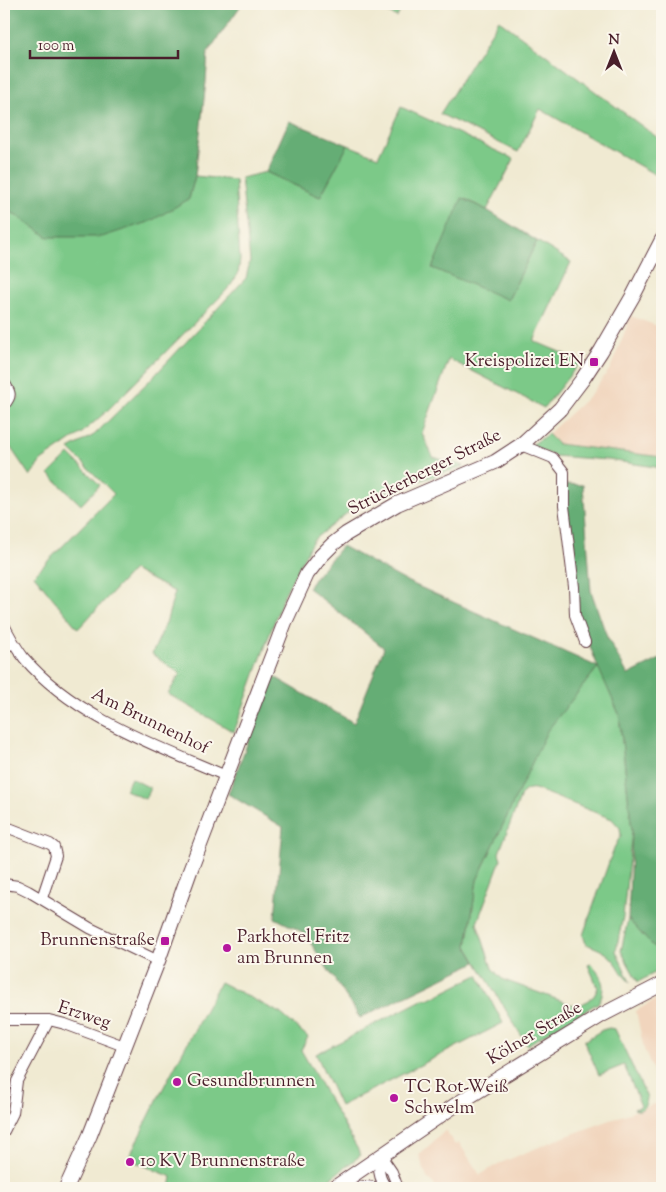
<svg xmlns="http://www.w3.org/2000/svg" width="666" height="1192" viewBox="0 0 666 1192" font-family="'Sorts Mill Goudy',serif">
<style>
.built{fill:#f1d5bd}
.green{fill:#7cc988;stroke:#63745a}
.forest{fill:#65ad74;stroke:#586650}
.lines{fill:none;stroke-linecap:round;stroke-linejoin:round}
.minor-casing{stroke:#633d44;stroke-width:12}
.major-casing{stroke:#633d44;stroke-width:16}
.minor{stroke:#fff;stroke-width:10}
.major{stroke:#fff;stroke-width:14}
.poi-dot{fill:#b5179e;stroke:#fbf7ec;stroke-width:2}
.labels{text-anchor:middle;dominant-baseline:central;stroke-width:4;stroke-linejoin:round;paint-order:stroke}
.poi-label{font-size:18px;fill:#4a1f2b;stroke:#fbf7ec;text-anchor:start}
.street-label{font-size:18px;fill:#4a1f2b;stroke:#fbf7ec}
</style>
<rect width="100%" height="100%" fill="#fbf7ec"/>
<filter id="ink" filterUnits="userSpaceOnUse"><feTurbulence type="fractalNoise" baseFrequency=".02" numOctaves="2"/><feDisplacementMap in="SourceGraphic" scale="10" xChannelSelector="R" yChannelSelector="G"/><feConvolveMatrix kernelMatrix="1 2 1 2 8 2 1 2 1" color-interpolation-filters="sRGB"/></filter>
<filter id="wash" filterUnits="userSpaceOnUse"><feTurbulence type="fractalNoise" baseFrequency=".0096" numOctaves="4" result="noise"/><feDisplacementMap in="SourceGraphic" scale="20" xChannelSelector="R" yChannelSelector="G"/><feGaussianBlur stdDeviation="1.12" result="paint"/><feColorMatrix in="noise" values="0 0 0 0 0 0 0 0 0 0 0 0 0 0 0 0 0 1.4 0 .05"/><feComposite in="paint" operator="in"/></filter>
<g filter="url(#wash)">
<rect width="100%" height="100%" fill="#f0ead2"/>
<path class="built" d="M631 316 662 328V457L558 444 548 434 589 396 610 369Z
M662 996V1091L644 1049 636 1011Z
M662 1101V1188H438L427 1178 419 1155 446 1130 455 1145 459 1143 480 1175 498 1164 556 1140Z"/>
<path class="green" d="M370 4H404L397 17Z
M499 20 662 141V170H661L654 174 540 109 518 152 440 114Z
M401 107 514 159 487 210 463 198 508 300 537 241 571 262 534 341 581 361 544 408 449 359 422 433 433 457 464 466 365 499 313 540 284 595 234 732 168 694 180 674 152 654 166 623 175 592 133 570 78 629 34 575 114 494 69 449 94 435 156 374 246 278 250 261 241 178 266 172 320 197 348 145 378 157Z
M195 176 235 180 240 260 238 274 231 285 222 295 108 410 82 433 41 461 30 476 4 438V408L19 398 4 375V207L18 217 189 199Z
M548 434 558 444 662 457V468L608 460 554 456 530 446Z
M69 454 100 485 81 505 49 474Z
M599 666 619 714 632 831 623 917 616 951 630 982C622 976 620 967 613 960 606 951 596 948 586 944L583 935 614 848 621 835 620 828 612 819 535 789C529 788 525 790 521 795L499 853 501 859 477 923 492 968 500 977 504 980 578 1007 594 996 598 988 588 965 591 964C603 974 607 990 598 1003L527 1045 467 946 477 880 547 730Z
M131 778 150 788 145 799 125 790Z
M628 919 648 941 662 954V969L638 982 621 951Z
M478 975 503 1023 340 1106 316 1054 424 999H430Z
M220 982 280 1013 308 1037 301 1050 361 1155 318 1188H170L172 1177 128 1159 159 1096Z
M609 1028 615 1029 647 1098C646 1106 642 1113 634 1109L641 1106 624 1065 599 1075 584 1041 602 1030Z"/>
<path class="forest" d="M4 4H242L208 52 206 82 195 176 189 199 151 221 102 237H48L4 207Z
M289 121 348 145 320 197 266 172Z
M462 198 487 210 537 241 508 300 432 268Z
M565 484 583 485 591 591 607 637 628 675 662 658V954L648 941 628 919 632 831 619 714 598 667 547 731 477 880 467 946 476 962 360 1018 304 933 275 918 283 827 228 794 273 676 354 723 384 648 308 588 316 576 342 546 404 580 598 667 578 616Z"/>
</g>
<g filter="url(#ink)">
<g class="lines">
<g class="minor-casing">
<path id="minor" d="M4 382C10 392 13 395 4 405
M521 445 553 458 564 472V506L574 587 575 615 585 642
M4 625C10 636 16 648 24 658 74 717 157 746 226 776
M4 648 13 643
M4 826 50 844 54 847 56 856 42 898
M4 884 18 886 28 891 90 928 158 961
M4 1020H49L65 1024 124 1046
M4 1131 13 1113 17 1081 49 1020
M381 1156 392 1172 398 1188
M381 1156C378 1169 378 1178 387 1188
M351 1188 365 1186 383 1188"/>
</g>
<g class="major-casing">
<path id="major" d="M66 1188 90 1135 158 961 190 871 285 622 307 574 321 556 333 544 346 534 397 504 495 462 521 445 560 409 582 380 601 351 634 294 662 240
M334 1188 457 1104 602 1015 662 984"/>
</g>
<use href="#minor" class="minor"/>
<use href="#major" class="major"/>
</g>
</g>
<g class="poi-dot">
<rect x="589" y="357" width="10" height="10" rx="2.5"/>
<rect x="160" y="936" width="10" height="10" rx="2.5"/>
<circle cx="227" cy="948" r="5"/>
<circle cx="177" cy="1082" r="5"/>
<circle cx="394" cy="1098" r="5"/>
<circle cx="130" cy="1162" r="5"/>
</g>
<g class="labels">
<g class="poi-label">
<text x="584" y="362" text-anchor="end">Kreispolizei EN</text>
<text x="237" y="938">Parkhotel Fritz<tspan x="237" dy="21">am Brunnen</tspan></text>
<text x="155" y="941" text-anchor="end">Brunnenstraße</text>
<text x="187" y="1082">Gesundbrunnen</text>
<text x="404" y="1088">TC Rot-Weiß<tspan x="404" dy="21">Schwelm</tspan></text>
<text x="140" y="1162">10 KV Brunnenstraße</text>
</g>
<g class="street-label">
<text transform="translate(425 473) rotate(-27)">Strückerberger Straße</text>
<text transform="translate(150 722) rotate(26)">Am Brunnenhof</text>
<text transform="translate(84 1016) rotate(18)">Erzweg</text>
<text transform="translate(535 1034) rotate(-31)">Kölner Straße</text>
</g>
</g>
<rect width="666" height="1192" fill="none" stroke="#fbf7ec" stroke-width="20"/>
<g transform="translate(614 52)" stroke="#fbf7ec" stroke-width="4" paint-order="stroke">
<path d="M0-4L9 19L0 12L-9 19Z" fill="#4a1f2b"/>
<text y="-8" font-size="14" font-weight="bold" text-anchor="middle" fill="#4a1f2b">N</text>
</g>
<path d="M30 50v8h148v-8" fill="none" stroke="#4a1f2b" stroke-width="2.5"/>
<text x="38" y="50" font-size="15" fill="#4a1f2b" stroke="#fbf7ec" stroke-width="4" paint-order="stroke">100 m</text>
</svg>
